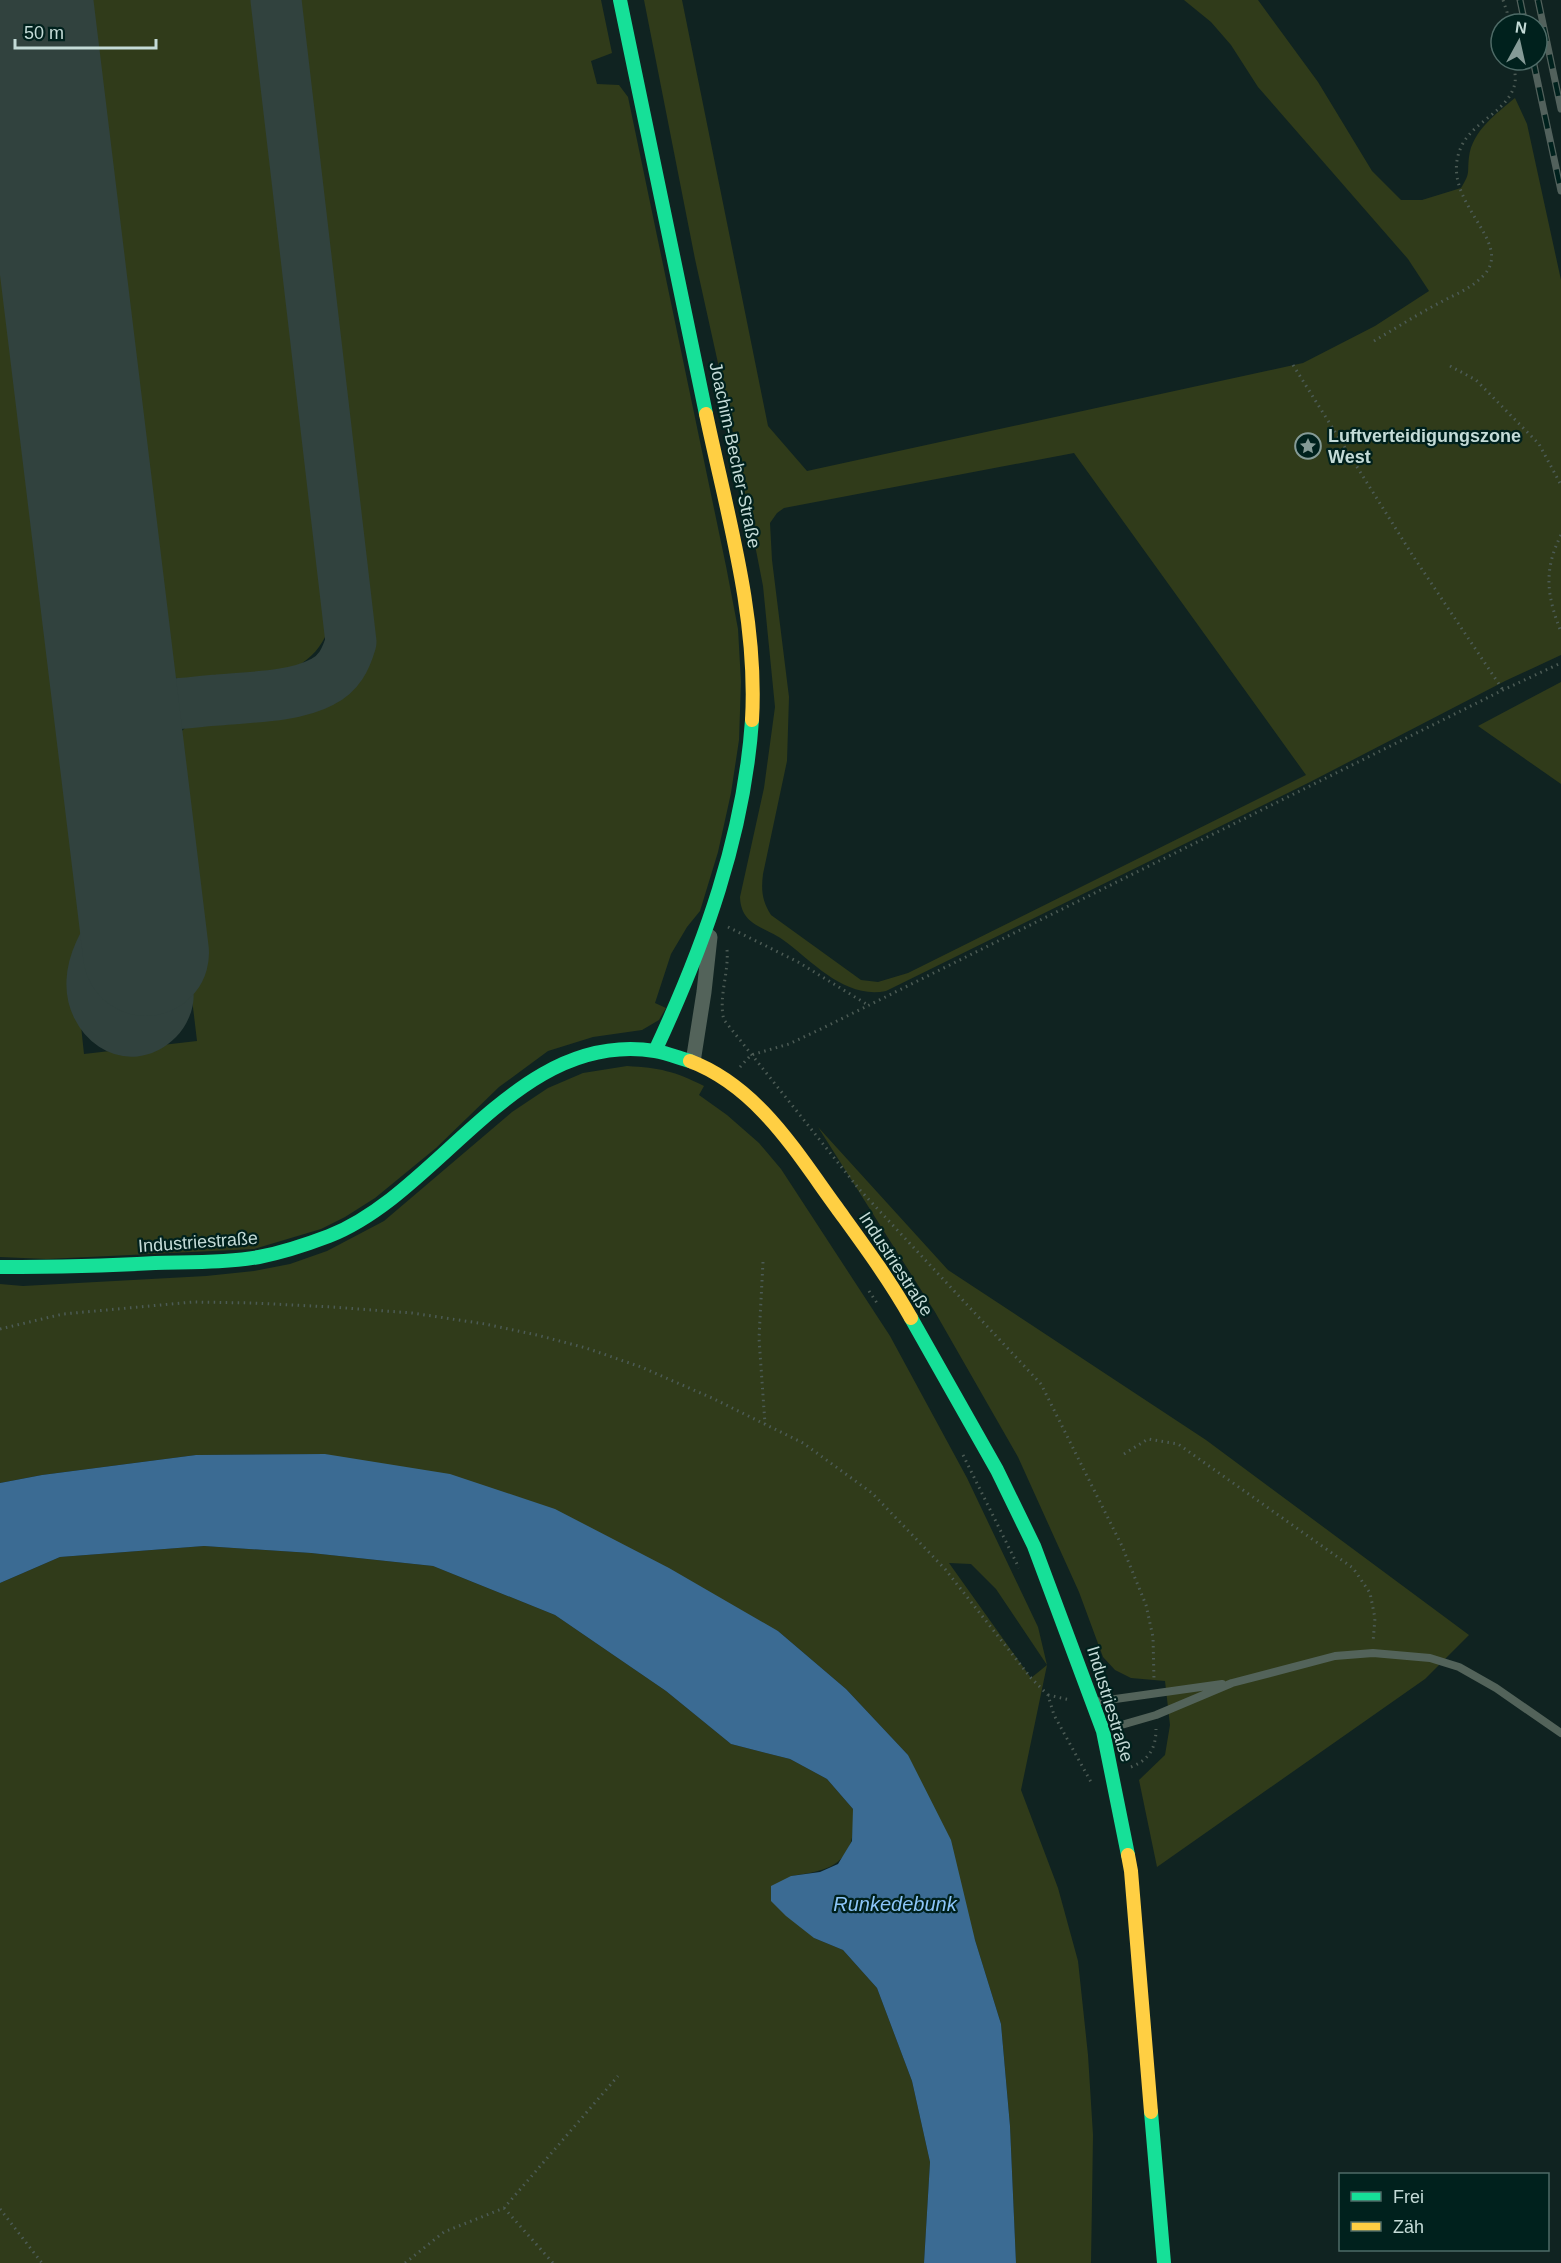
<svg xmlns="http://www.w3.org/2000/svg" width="1561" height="2263" viewBox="0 0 1561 2263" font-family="Helvetica,sans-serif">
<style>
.green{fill:#303b1a;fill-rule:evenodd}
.water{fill:#3b6b93}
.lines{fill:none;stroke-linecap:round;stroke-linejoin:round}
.taxiway{stroke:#31423e;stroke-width:51}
.runway{stroke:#31423e;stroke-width:126}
.path{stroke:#4c5b55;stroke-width:3;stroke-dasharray:1.5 4.5;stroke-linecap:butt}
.lane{stroke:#53635a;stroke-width:8}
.street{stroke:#53635a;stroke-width:15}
.fast{stroke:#16e098;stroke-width:14}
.slow{stroke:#ffcf43;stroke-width:14}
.rail-casing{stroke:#52615c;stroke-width:7}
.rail{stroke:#00211d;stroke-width:4.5;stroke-dasharray:14;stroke-linecap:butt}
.labels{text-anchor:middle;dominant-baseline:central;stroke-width:4.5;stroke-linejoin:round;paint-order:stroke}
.poi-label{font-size:18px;font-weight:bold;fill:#c4dbd7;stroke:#00211d;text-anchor:start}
.street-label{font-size:18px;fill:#c4dbd7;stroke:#00211d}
.water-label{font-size:20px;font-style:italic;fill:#8cc5f9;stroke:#00211d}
</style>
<rect width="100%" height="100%" fill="#102321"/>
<path class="green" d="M72 0H259L332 598C331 608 332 620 328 630 313 670 275 677 238 682 201 687 176 688 152 656Z
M292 0H601L612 53 591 61 597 84 619 85 628 97 726 566 738 629 741 682 739 740 731 793 718 852 700 911 687 927 671 954 655 1003 666 1008 659 1020 642 1030 593 1037 548 1051 499 1087 436 1148 375 1198 345 1217 321 1229 254 1249 47 1259 0 1257V115L97 923 75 969 84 1054 197 1041 166 780C167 758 172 732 195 722 253 696 360 735 366 637 367 623 365 609 364 596Z
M644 0H682L768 426 807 471 1303 363 1375 326 1429 291 1408 259 1258 87 1231 45 1211 22 1184 0H1258L1318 82 1372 171 1401 200H1422L1461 188C1471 172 1467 173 1469 157 1472 131 1497 113 1515 98L1527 124 1561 280V655L1505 681 1310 782 886 991C846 999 815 964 786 942 766 926 741 927 740 897L764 788 775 707 763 586 731 422 695 259ZM1074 453 1306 775 908 973 878 982 861 980 771 915C762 901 761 890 763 874L787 761 789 697 772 560 770 523 777 513 784 508Z
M1561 682V784L1478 726Z
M627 1066C660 1068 674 1071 704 1086L699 1095 727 1115 759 1143 781 1169 890 1336 967 1478 1038 1627 1047 1665 1021 1790 1058 1888 1078 1961 1088 2055 1093 2135 1091 2263H1016L1010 2126 1001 2024 975 1940 908 1755 846 1689 778 1631 325 1454 196 1455 42 1475 0 1483V1284L23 1286 206 1276 254 1271 290 1264 327 1251 384 1221 512 1112 548 1088 583 1073ZM949 1563 971 1564 996 1589 1047 1665 1031 1678Z
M818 1127 948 1270 1206 1440 1469 1635 1425 1679 1157 1867 1139 1780 1165 1755 1170 1725 1165 1681 1131 1678 1115 1670 1103 1657 1079 1592 1018 1457 935 1312Z
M204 1546 311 1553 433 1566 555 1615 666 1691 731 1744 790 1759 827 1779 853 1809C853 1819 854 1832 851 1842 842 1870 816 1872 791 1876L814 1938 843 1950 877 1988 912 2081 930 2162 924 2263H0V1583L60 1557Z"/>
<path class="water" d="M325 1454 450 1474 555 1509 669 1568 778 1631 846 1689 908 1755 951 1840 975 1940 1001 2024 1010 2126 1016 2263H924L930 2162 912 2081 877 1988 843 1950 814 1938 786 1916 771 1901V1886L791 1876 820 1872 838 1864 852 1841 853 1809 827 1779 790 1759 731 1744 666 1691 555 1615 433 1566 311 1553 204 1546 60 1557 0 1583V1483L42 1475 196 1455Z"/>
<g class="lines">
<path class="taxiway" d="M109 654C115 670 121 686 136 696 144 701 158 705 167 704 184 704 201 701 218 700 250 697 294 697 322 682 339 674 346 659 351 642L276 0
M129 820 122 759C128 733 140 717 165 705
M135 875C133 884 131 894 128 902 115 928 93 952 92 981 90 1019 128 1049 158 1019 164 1013 169 1002 168 994 165 978 150 968 146 953"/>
<path class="runway" d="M30 0 146 953"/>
<path class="path" d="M1503 0 1507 12V24
M1374 341C1396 328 1418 314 1441 302 1456 294 1472 288 1484 275 1516 240 1435 200 1462 145 1475 120 1509 111 1515 83 1516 76 1514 67 1513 60
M1293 365 1413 556 1503 690
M1450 366 1476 380 1539 444 1561 485
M1561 535C1543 571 1547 596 1561 632
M728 927 798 962 868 1005
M727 950C729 973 718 998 724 1020L859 1189 1041 1384 1122 1546 1146 1605 1153 1637 1154 1680
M740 1067 751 1055 789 1044 823 1028 1503 690 1561 663
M763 1262 759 1338 765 1424
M869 1291 879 1306
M0 1329 63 1314 193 1302 253 1303 332 1307 412 1313 485 1324 537 1335 586 1348 641 1367 712 1398 803 1443 872 1493 945 1569 1031 1678 1048 1695 1054 1715 1091 1782
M1124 1454 1148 1439 1178 1444 1353 1568 1370 1593 1375 1618 1373 1642
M963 1455 1019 1568
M1048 1695 1070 1700
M1131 1767C1149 1760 1156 1748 1156 1729
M504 2208 553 2263
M0 2209 42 2263
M405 2263 444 2232 504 2208 618 2076"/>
<path class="lane" d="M1094 1702 1222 1684
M1104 1730 1156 1715 1232 1683 1335 1656 1373 1653 1430 1658 1459 1667 1496 1688 1561 1733"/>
<path class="street" d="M693 1062 704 992 710 937"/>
<path class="fast" d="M620 0 706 414
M655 1051C704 946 744 836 752 720
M0 1267C52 1267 103 1266 155 1263 189 1262 225 1263 259 1257 280 1253 308 1244 329 1236 441 1192 517 1029 655 1051 667 1053 679 1058 690 1061
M911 1318 997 1470 1034 1546 1103 1731 1128 1855
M1151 2112 1164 2263"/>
<path class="slow" d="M706 414C727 514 758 617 752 720
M690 1061C758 1087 796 1152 837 1208 863 1244 889 1279 911 1318
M1128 1855 1131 1871 1151 2112"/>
<g class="rail-casing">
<path id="rail" d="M1520 0 1525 24
M1538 0 1561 109
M1533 60 1561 191"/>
</g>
<use href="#rail" class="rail"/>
</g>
<defs>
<g id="sight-ring" transform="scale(1.35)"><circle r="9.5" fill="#00211d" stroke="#859b97" stroke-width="1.5"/><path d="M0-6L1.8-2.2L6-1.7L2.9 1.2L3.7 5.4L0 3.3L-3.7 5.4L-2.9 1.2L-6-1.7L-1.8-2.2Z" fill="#859b97"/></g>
</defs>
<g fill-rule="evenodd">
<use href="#sight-ring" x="1308" y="446"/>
</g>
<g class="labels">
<g class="poi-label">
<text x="1328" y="436">Luftverteidigungszone<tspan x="1328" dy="21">West</tspan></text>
</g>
<g class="street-label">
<text transform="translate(735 455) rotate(78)">Joachim-Becher-Straße</text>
<text transform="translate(198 1242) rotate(-4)">Industriestraße</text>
<text transform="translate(896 1264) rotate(57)">Industriestraße</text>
<text transform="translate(1110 1704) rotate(73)">Industriestraße</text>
</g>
<g class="water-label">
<text x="895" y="1904">Runkedebunk</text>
</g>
</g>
<rect x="1339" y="2173" width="210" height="78" fill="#00211d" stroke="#4e6b67" stroke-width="1.5"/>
<rect x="1351" y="2192" width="30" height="9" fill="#16e098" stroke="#4e6b67" stroke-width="1.5"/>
<text x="1393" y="2203" font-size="18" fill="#c4dbd7">Frei</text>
<rect x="1351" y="2222" width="30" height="9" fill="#ffcf43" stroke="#4e6b67" stroke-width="1.5"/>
<text x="1393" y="2233" font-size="18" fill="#c4dbd7">Zäh</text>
<g transform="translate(1519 42) rotate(8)"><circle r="28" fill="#00211d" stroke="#4e6b67" stroke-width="1.5"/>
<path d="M0-4.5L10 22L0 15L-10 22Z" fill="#859b97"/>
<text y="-9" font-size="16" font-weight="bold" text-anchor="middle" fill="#c4dbd7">N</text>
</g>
<path d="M15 39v9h141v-9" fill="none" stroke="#c4dbd7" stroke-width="3"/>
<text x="24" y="39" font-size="18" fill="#c4dbd7" stroke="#00211d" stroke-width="4.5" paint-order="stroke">50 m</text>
</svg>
